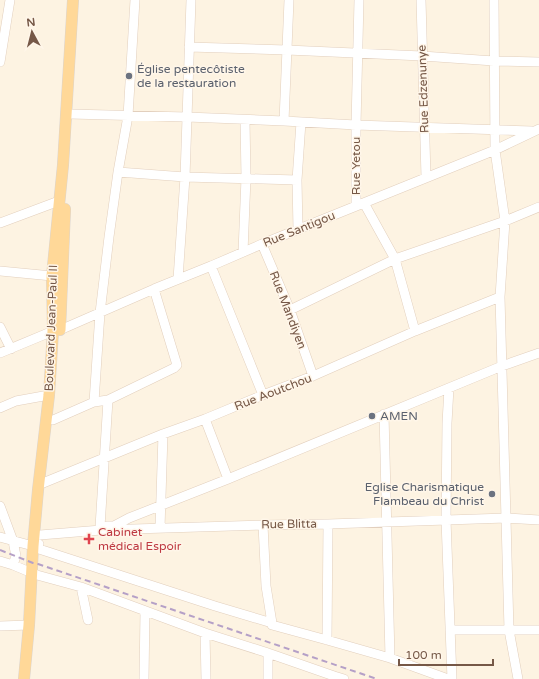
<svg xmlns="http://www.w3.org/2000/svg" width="539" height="679" viewBox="0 0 539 679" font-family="'Varela Round',sans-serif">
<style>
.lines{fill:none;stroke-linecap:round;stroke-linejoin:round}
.minor-casing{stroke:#e2cfbd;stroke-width:10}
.major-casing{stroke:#dbd4cf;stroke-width:12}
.minor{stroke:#fff;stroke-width:9}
.major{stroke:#ffd898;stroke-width:11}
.rail{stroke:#b5a0c7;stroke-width:2;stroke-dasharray:6 4;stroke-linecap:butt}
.worship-dot{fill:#6b7280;stroke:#fff6e9;stroke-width:1.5}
.health-dot{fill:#e0444e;stroke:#fff6e9;stroke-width:1.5}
.labels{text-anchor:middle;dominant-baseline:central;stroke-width:3;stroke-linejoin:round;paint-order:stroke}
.worship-label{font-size:12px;fill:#5b616d;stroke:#fff6e9;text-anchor:start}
.street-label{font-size:12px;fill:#765847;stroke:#fff6e9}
.health-label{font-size:12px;fill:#be3a42;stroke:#fff6e9;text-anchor:start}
</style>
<rect width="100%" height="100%" fill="#fdf3e2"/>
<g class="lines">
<g class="minor-casing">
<path id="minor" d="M421 0 426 177
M494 0 495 150 505 221 500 297 509 630 518 679
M189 47 287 50 422 56 494 61 539 62
M0 62 10 0
M70 114 187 117 284 121 356 125 532 131
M284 121 289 0
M118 172 185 177 297 180
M364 203 395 259 415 331
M356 206V125L359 0
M0 223 59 201
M298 230 297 180 301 122
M262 244 290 310 313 376
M243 252 246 178 245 120
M211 266 263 395
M0 271 52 276
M178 279 185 177 191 0
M290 310 395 259 505 221 539 207
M0 327 11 349
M0 353 53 331 60 330 154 289 211 266 262 244 495 150 539 129
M449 388 447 423 446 520 452 679
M94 402 100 313 109 237 118 172 128 116 135 0
M0 408 16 401 49 395
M384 414 390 658
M205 419 228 479
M53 420 94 402 108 400 174 368 177 365 154 289
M43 483 163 434 205 419 263 395 313 376 415 331 500 297
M0 506 13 541 16 556 13 565
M263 525 266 586 272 623
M107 526H114L129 518 228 479 502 366 539 353
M160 528 163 434
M101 530 100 527 108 400
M40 535 101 530 263 525 328 524 506 518 539 520
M0 537 33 546 39 544
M39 549 215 606 272 623V625L327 640 390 658 448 679
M0 561 13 565 37 575 81 587 205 633 265 652 334 676 344 679
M81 587 88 620
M0 626 29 625
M450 630H539
M205 633 206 679
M327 640 328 524
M268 653V679
M144 679 145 611"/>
</g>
<g class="major-casing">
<path id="major" d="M60 330 65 209
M24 679 29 625 33 546 38 490 49 395 53 331 52 276 63 165 73 0"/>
</g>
<use href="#minor" class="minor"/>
<use href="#major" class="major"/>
<path class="rail" d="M0 550 33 563 38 564 377 679"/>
</g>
<g class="worship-dot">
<circle cx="129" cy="76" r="4"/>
<circle cx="372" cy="416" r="4"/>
<circle cx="492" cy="494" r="4"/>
</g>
<path class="health-dot" d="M87 533h4v4h4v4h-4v4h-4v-4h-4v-4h4z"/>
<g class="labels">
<g class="worship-label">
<text x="137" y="69">Église pentecôtiste<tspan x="137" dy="14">de la restauration</tspan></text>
<text x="380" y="416">AMEN</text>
<text x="484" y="487" text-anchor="end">Eglise Charismatique<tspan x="484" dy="14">Flambeau du Christ</tspan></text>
</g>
<g class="street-label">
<text transform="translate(423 89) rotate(-92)">Rue Edzenunye</text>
<text transform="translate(356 166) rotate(-90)">Rue Yetou</text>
<text transform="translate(299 229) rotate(-22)">Rue Santigou</text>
<text transform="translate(288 310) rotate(69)">Rue Mandiyen</text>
<text transform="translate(51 328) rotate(-88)">Boulevard Jean-Paul II</text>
<text transform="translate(273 392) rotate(-21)">Rue Aoutchou</text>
<text transform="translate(289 524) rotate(-1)">Rue Blitta</text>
</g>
<g class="health-label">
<text x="98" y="532">Cabinet<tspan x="98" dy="14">médical Espoir</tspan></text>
</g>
</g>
<g transform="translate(32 32) rotate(353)" stroke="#fff6e9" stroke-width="3" paint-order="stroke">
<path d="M0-3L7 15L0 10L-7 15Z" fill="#765847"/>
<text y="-6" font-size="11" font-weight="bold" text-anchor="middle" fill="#765847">N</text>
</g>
<path d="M399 659v6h94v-6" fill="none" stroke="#765847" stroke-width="2"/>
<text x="405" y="659" font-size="12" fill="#765847" stroke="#fff6e9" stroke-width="3" paint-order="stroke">100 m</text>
</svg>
